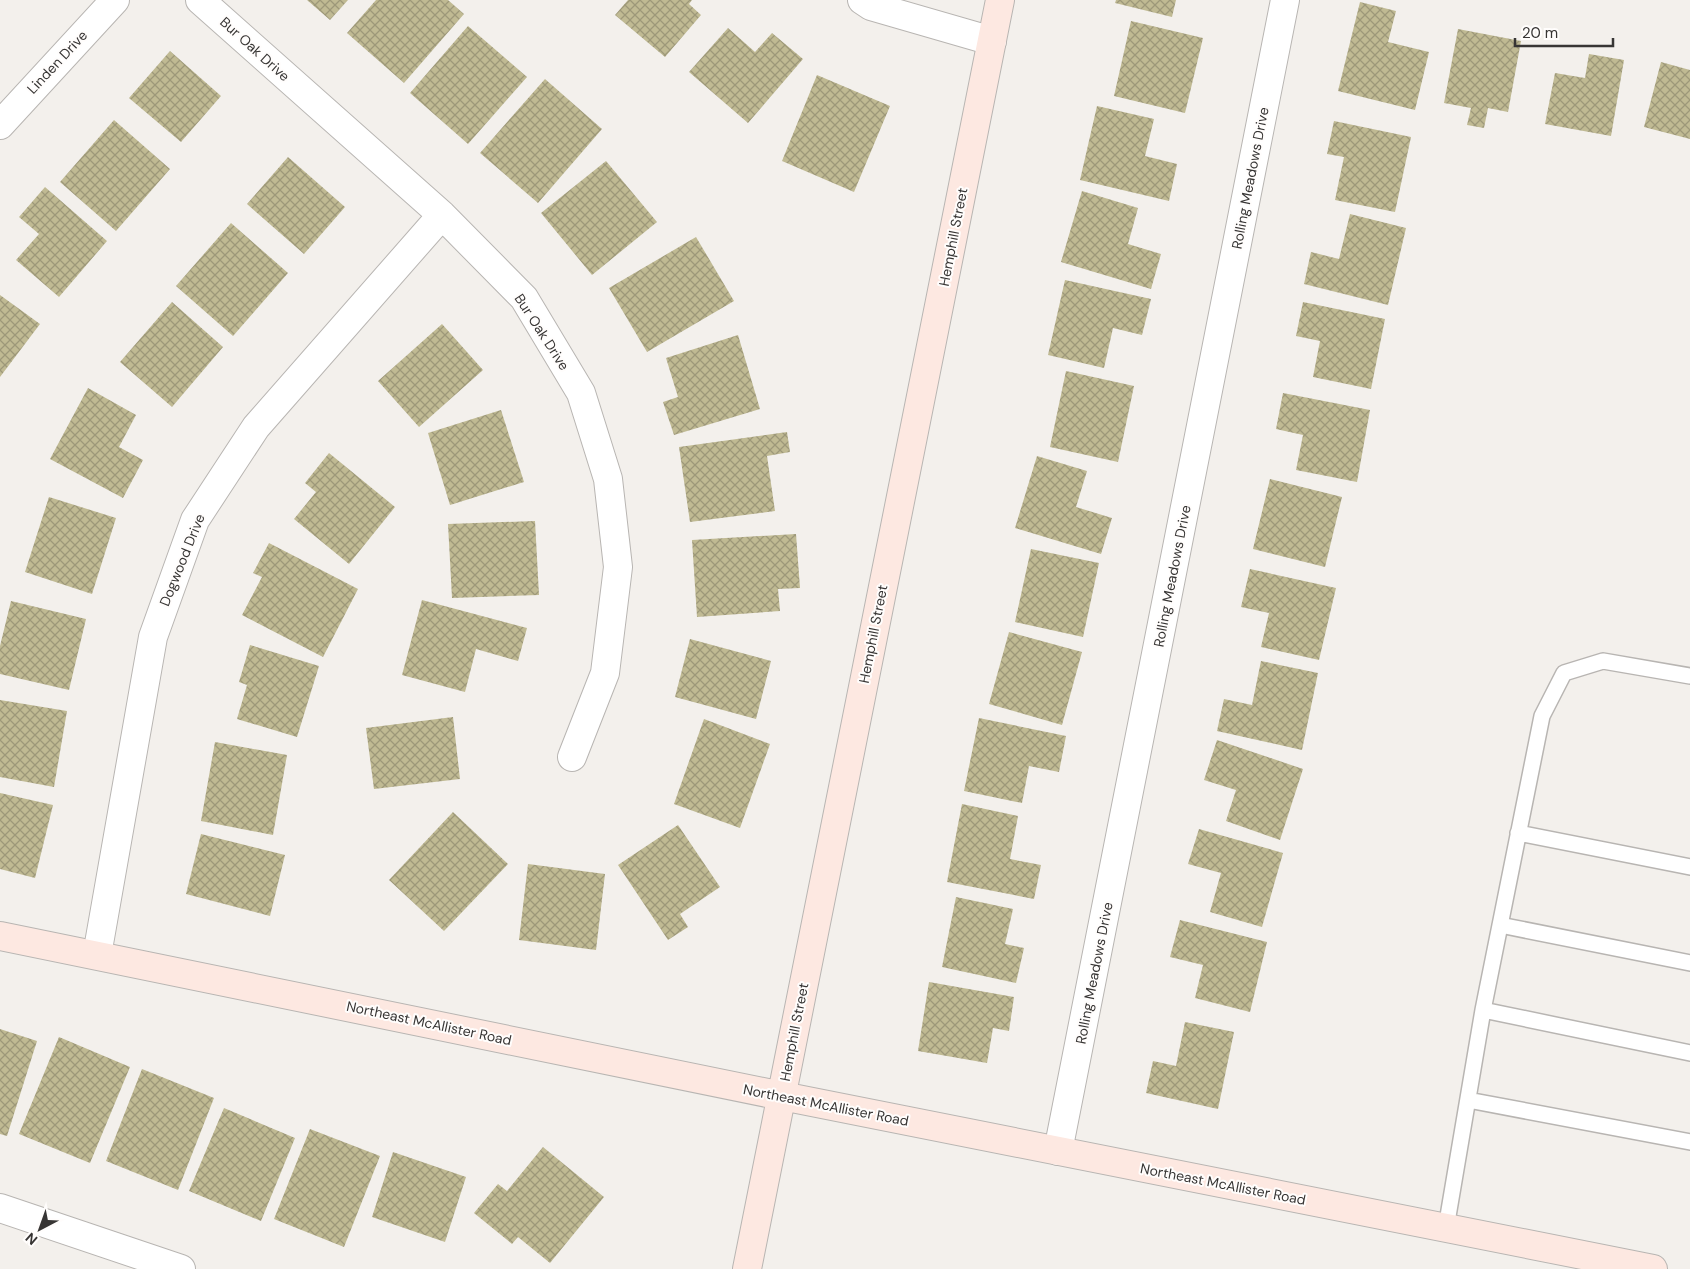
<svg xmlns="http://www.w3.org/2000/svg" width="1690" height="1269" viewBox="0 0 1690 1269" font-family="'DM Sans',sans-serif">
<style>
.building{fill:url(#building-cross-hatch)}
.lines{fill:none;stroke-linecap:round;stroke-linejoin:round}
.lane-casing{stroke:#b8b5b2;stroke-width:18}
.street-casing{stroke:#b8b5b2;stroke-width:30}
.secondary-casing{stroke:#b8b5b2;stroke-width:30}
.lane{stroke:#fff;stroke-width:15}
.street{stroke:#fff;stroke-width:28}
.secondary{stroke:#fde8e1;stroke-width:28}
.labels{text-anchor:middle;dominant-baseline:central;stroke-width:4;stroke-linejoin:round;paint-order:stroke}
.street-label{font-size:14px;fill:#373534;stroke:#fffdfc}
</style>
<defs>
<pattern id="building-cross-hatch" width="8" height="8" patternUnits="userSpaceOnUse" patternTransform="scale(1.25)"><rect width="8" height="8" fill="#c0ba93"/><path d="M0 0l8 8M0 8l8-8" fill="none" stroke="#9d9879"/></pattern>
</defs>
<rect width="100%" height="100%" fill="#f3f0ec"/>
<path class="building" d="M307 0H348L330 20Z
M376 0H448L464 14 404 83 347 33Z
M628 0H692L689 4 701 15 665 57 615 15Z
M1116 0H1176L1172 17 1115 3Z
M1360 2 1396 11 1388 42 1429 52 1415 110 1338 91Z
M1131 21 1203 38 1185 113 1114 96Z
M468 26 527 77 468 144 410 93Z
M728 28 755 52 772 33 803 59 748 123 689 72Z
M1458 29 1521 41 1508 112 1488 108 1484 128 1467 125 1471 108 1444 103Z
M170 51 221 96 181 142 129 98Z
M1589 54 1624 60 1611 136 1545 124 1555 73 1585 78Z
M1661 62 1690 70V139L1644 127Z
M817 75 890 106 854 192 782 161Z
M545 79 602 129 538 203 480 153Z
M1097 106 1154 119 1145 156 1177 164 1169 201 1080 180Z
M114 120 170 169 116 231 60 182Z
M1334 121 1411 137 1395 212 1335 200 1344 157 1327 154Z
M288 157 345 207 304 254 247 204Z
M606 161 657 222 592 275 541 213Z
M45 187 107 241 59 297 16 260 39 234 19 217Z
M1082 191 1138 208 1128 244 1161 254 1151 289 1061 262Z
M1350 214 1406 228 1388 305 1304 284 1311 252 1339 259Z
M231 223 288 273 233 336 176 286Z
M696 237 734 301 647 352 609 288Z
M1065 280 1151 299 1142 335 1113 328 1104 368 1048 355Z
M0 295 40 324 0 377Z
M172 302 223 347 172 407 120 362Z
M1303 302 1385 319 1371 389 1313 377 1320 341 1296 336Z
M442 324 483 370 419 427 378 381Z
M738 335 760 409 674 435 663 402 678 397 666 358Z
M1066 371 1134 386 1118 462 1050 447Z
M88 388 136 415 119 447 143 460 123 498 50 459Z
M1283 393 1370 410 1357 482 1296 470 1303 435 1276 429Z
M501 410 524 482 450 505 428 433Z
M787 432 790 452 767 456 775 511 690 522 679 447Z
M329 453 395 507 349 564 294 519 316 492 305 483Z
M1037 456 1087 471 1076 507 1112 518 1101 554 1015 528Z
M1270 479 1342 497 1325 567 1253 549Z
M49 497 116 518 92 594 25 572Z
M535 521 539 595 452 598 448 524Z
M796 534 800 588 778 589 780 611 697 617 692 540Z
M269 543 358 589 323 657 242 615 262 577 253 573Z
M1031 549 1099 563 1083 637 1015 622Z
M1250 569 1336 588 1319 660 1261 647 1269 613 1241 607Z
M422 600 527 628 518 661 476 649 465 692 402 675Z
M11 601 86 619 69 690 0 674V646Z
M1009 632 1082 652 1062 725 989 704Z
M690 639 771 661 756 719 675 697Z
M250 645 319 666 297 737 237 719 247 685 239 682Z
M1261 661 1318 673 1302 750 1217 731 1224 699 1252 705Z
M0 700 67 711 54 787 0 777Z
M453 717 460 779 374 789 366 728Z
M979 718 1066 736 1059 772 1029 766 1022 803 964 791Z
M704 719 770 744 740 828 674 804Z
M1217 740 1303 769 1280 840 1226 821 1236 790 1204 780Z
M215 742 287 755 273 835 201 821Z
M0 793 53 805 35 878 0 869Z
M962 804 1018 816 1010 859 1041 865 1034 899 947 882Z
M453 812 508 864 444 931 389 880Z
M678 825 720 887 680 914 688 927 668 940 618 865Z
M1199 829 1283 853 1262 927 1210 912 1221 873 1188 864Z
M201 834 285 855 270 916 186 894Z
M528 864 605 874 596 950 519 940Z
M956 897 1013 909 1005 944 1024 948 1016 983 942 967Z
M1180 920 1267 942 1250 1012 1195 998 1203 965 1170 957Z
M929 982 1014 997 1009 1031 993 1028 987 1063 918 1051Z
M1185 1022 1234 1032 1218 1109 1146 1093 1153 1061 1176 1066Z
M0 1029 37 1041 7 1136 0 1134Z
M59 1037 130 1067 90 1163 19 1134Z
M142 1069 214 1098 178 1190 106 1161Z
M224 1108 295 1138 261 1221 189 1191Z
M310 1129 380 1156 344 1247 274 1219Z
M543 1147 604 1197 550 1263 518 1237 512 1244 474 1213 498 1184 507 1191Z
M393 1152 466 1177 445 1242 372 1217Z"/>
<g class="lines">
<g class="lane-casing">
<path id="lane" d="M1518 833 1690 867
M1500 925 1690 963
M1483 1010 1542 716 1564 673 1603 661 1690 676
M1468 1100 1690 1142
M1446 1228 1483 1010 1690 1053"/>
</g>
<g class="street-casing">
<path id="street" d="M200 0 442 215 524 298 581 393 608 479 618 567 605 673 572 757
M862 0 871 6 992 41
M0 125 115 0
M97 955 153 637 195 520 256 427 442 215
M1058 1151 1285 0
M0 1208 181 1269"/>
</g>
<g class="secondary-casing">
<path id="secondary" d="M0 936 782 1096 1653 1269
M747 1269 1000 0"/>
</g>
<use href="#lane" class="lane"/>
<use href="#street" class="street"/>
<use href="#secondary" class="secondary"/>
</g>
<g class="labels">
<g class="street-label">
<text transform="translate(255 49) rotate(42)">Bur Oak Drive</text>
<text transform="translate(57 62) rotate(-47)">Linden Drive</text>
<text transform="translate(1250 178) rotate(-79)">Rolling Meadows Drive</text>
<text transform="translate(953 237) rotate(-79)">Hemphill Street</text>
<text transform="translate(542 332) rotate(57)">Bur Oak Drive</text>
<text transform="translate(182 560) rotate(-68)">Dogwood Drive</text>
<text transform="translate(1172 576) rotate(-79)">Rolling Meadows Drive</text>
<text transform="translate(873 634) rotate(-79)">Hemphill Street</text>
<text transform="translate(1094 973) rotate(-79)">Rolling Meadows Drive</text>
<text transform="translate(429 1023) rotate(12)">Northeast McAllister Road</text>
<text transform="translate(794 1032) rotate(-79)">Hemphill Street</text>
<text transform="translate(826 1105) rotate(11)">Northeast McAllister Road</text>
<text transform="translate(1223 1184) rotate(11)">Northeast McAllister Road</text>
</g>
</g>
<g transform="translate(40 1229) rotate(221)" stroke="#fffdfc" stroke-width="4" paint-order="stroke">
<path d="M0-4L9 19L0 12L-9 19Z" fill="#373534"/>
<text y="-8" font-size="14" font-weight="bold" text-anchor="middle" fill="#373534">N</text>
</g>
<path d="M1515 38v8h98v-8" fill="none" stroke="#373534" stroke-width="2.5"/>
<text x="1522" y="38" font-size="15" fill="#373534" stroke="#fffdfc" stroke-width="4" paint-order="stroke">20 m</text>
</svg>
